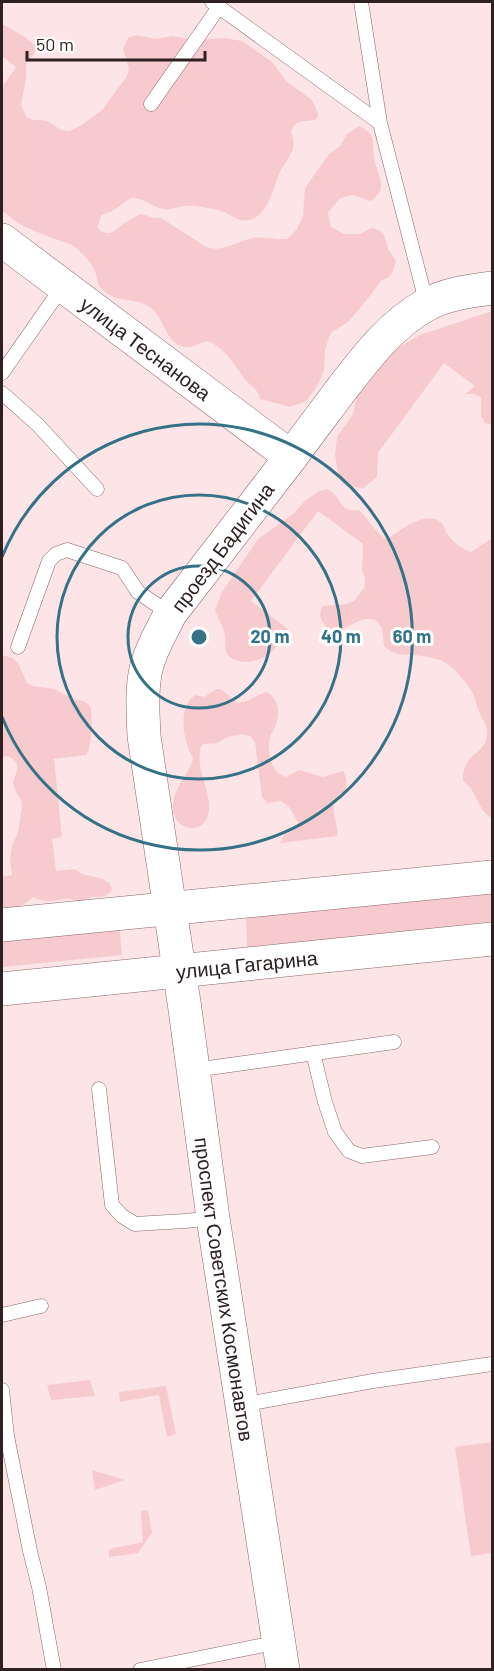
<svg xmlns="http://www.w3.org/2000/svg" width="494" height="1671" viewBox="0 0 494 1671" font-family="Barlow,sans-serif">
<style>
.green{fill:#f7cbce}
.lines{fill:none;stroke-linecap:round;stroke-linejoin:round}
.lane-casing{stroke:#886568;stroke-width:15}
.secondary-casing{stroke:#886568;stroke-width:34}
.primary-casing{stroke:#886568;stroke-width:34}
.lane{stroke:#fff;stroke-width:14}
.secondary{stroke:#fff;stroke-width:33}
.primary{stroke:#fff;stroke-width:33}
.ring{fill:none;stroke:#347288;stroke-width:3}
.labels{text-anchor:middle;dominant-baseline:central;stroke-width:6;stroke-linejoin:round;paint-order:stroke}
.street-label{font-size:20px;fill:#2f2021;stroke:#fff}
.centre{fill:#347288;stroke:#fff;stroke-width:3}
.ring-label{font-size:18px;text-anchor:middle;font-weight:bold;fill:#347288;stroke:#fff;stroke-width:6;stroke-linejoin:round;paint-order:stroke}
</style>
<rect width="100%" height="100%" fill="#fde4e6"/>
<path class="green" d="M2 24 25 37 38 48 26 64V78L21 105 27 118 34 120H41L49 122 61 130 69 131 82 125 102 110 127 76 129 69 123 49 128 38 135 35 157 39 172 36 195 40 224 38 242 41 272 62 287 82 312 100 318 113 317 119C305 123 295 118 291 132 299 152 286 158 279 174 273 188 270 208 256 217 241 227 231 213 218 210 207 208 196 205 186 206 178 207 171 210 163 209 153 207 144 198 133 198 128 198 126 202 121 205 116 210 108 212 101 216L97 228C111 240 115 229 126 222 131 219 135 217 140 214 147 215 153 219 161 218L206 247C223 253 237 241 253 238 264 236 276 240 287 239L297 229 303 216 305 188 329 154 340 146 347 134 359 126C377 134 372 143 374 158 377 176 390 187 371 201L353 195 340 198 328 213 331 227 344 234H359L372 228 379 230 384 235 388 249 396 261 392 273 388 278 382 280 378 285 366 301 348 322 332 332 329 337 325 350 324 370 319 383 308 399 302 403 290 407 260 399C258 388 250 386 244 378 233 363 226 349 208 341 199 343 190 350 181 346 165 340 164 318 151 308 136 296 119 306 101 288 96 282 97 273 93 267 89 260 81 252 75 247 69 242 64 243 58 240 48 237 38 232 28 228 19 225 10 216 2 211V87L16 67 2 56Z
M492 311V425L485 423 481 416V398L474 394H465L475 386 444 363 378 453 377 477 363 488 347 486 341 481 338 473 335 455 337 437 353 414 357 395 386 356 403 345 420 335Z
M327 489C343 496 337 512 358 510 371 519 373 534 388 539 399 530 430 508 442 524 444 526 445 529 446 532 452 542 461 548 471 552L492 538V818C476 810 479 792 463 781 461 754 486 754 487 735 488 724 481 718 478 709 476 705 476 700 474 696 472 690 468 686 464 681 448 660 439 658 413 655 399 654 396 656 384 646L382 628 376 620C375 620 367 619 366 619 352 621 337 639 324 624 319 619 320 613 322 606L347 604 354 601 365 587V578L362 570 363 544 318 511 251 601 288 629C283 636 278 645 272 652 262 661 238 667 228 655 224 649 226 643 225 636 224 627 218 619 215 610L222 592 258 539 293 514 305 501 319 491Z
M2 655 13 658 18 663 27 683 33 686 54 689 73 699 86 702 91 708 92 728 89 750 86 755 54 759 62 837 52 839 56 871 75 869 82 874 103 879 109 883 112 889C107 899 102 896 92 897 88 898 84 901 79 901 74 901 69 898 65 899 52 901 46 903 33 897L24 904 2 915V877L12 875 10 860 12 845 18 833 22 806 21 800 15 790 13 783 17 770V763C12 758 9 755 2 757Z
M217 689H221L237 703 247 701 265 692C281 697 280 716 274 729 272 735 272 730 270 737 267 752 270 773 286 777L299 770 323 777 343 771C349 781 348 794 336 799 329 813 339 822 337 836L280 843 284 835 293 831 299 824 290 808 281 801 267 803 262 797 255 742 250 736 241 734 228 737 217 743 204 744 201 747C194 771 214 794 208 815 202 836 175 830 173 810 171 788 189 777 193 758 183 741 177 708 195 695L204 697Z
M492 891V925L247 947 246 914Z
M119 924 122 955 2 967V936Z
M90 1380 95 1396 51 1400 47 1385Z
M166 1386 176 1434 167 1437 159 1395 120 1402 119 1392Z
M492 1442V1553L471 1556 455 1447Z
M92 1470 125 1480 95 1490Z
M148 1510 152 1533 138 1553 109 1557V1549L143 1542 141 1511Z"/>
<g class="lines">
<g class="lane-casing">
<path id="lane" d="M212 2 380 123
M361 2 380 123 427 305
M151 104 219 7
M2 373 63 286
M2 393 38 425 97 489
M18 647 49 561 56 554 67 550 122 568 138 592 170 614
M313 1053 325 1102 335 1132 349 1151 362 1156 432 1147
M194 1070 394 1042
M99 1089 112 1205 122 1216 135 1224 185 1221 213 1218
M2 1315 41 1306
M2 1390 7 1436 30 1551 39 1587 54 1670
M241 1405 373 1381 492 1364
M140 1670 279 1642"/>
</g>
<g class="secondary-casing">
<path id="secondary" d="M291 457C307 435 324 413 341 390 365 359 390 325 426 305 445 294 470 291 492 288"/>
</g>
<g class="primary-casing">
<g id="primary">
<path id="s1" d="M2 240 291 457 170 614C162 631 152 647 147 665 141 688 143 712 144 736L185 1009 213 1218 283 1670"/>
<path d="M2 925 492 877"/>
<path id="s2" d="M2 989 492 939"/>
</g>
</g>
<use href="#lane" class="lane"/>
<use href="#secondary" class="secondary"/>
<use href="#primary" class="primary"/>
</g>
<g class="ring">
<circle cx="199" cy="637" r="71"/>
<circle cx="199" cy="637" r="142"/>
<path d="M2 557A213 213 0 1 1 2 717"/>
</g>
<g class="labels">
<g class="street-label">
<text stroke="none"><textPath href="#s1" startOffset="180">улица Теснанова</textPath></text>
<text transform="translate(222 547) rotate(-53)">проезд Бадигина</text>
<text stroke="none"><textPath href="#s2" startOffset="246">улица Гагарина</textPath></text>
<text stroke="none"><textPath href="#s1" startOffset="1246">проспект Советских Космонавтов</textPath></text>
</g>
</g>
<circle cx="199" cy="637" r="9" class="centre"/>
<g class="ring-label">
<text x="270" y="643">20 m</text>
<text x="341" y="643">40 m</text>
<text x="412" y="643">60 m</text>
</g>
<rect width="494" height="1671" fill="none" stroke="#2f2021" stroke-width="6"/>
<path d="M27 51v9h178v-9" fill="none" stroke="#2f2021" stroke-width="3"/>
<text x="36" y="51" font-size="18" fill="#2f2021" stroke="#ffffff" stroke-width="4.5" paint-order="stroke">50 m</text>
</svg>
